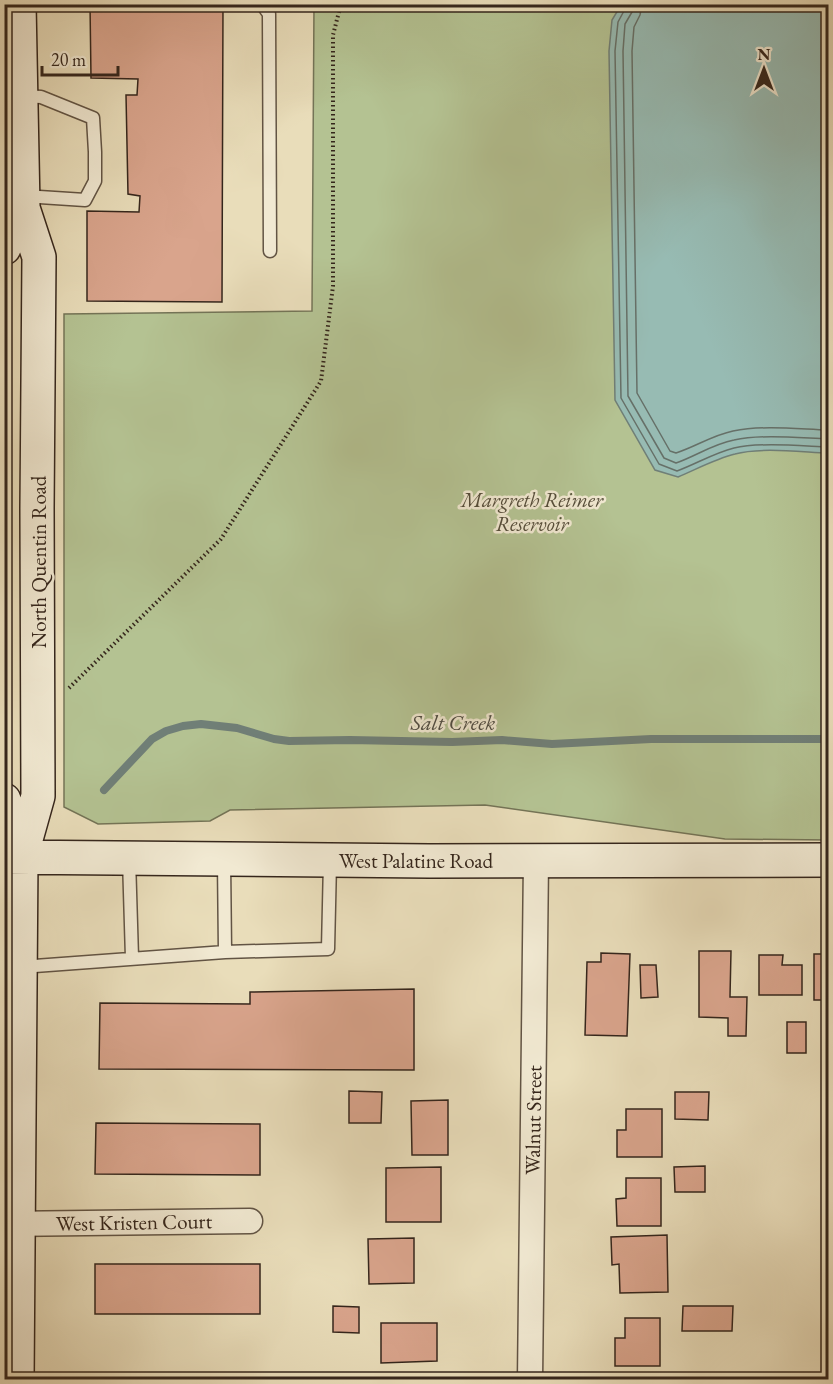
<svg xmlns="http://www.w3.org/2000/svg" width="833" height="1384" viewBox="0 0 833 1384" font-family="'EB Garamond',serif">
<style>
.green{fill:#b4c292;stroke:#747457;stroke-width:1.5}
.water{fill:#97bbb3;stroke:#707f77;stroke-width:1.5}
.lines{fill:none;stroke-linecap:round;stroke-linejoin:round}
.shore{stroke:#667068;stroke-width:1.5}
.stream{stroke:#707f77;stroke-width:8}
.building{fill:#d9a48c;stroke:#35261c;stroke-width:1.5}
.service-casing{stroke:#625444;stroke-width:15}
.minor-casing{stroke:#625444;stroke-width:27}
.secondary-casing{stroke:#35261c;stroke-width:36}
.path{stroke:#35261c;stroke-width:4;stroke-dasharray:1.5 3;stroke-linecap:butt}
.service{stroke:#f1e9d2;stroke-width:12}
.minor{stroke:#f1e9d2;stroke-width:24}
.secondary{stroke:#f1e9d2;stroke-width:33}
.labels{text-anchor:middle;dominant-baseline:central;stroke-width:5;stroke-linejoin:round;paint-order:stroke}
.park-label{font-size:21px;font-style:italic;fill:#554d3a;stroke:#f1e9d2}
.street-label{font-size:21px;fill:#35261c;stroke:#f1e9d2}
.water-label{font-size:22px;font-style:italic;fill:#4e4b42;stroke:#f1e9d2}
</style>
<rect width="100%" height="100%" fill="#e9ddba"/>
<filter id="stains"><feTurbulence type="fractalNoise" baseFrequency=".00333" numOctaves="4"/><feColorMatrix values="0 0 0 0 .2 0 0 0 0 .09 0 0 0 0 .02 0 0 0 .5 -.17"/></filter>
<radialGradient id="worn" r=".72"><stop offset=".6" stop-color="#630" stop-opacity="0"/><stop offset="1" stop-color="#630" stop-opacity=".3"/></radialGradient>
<path class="green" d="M314 5H828V840L725 839 485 805 230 810 210 821 98 824 64 807V314L312 311Z"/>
<path class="water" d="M621 5H828V453C801 452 760 447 735 454 715 459 697 469 678 477L655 470 615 400 609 51 612 20Z"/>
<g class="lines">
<path class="shore" d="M626 4 625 9 618 22 615 51 621 398 659 464 677 471C696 464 714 453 734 448 759 442 802 446 828 447
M633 4 632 12 625 24 623 51 628 396 664 458 676 463C696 456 713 444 734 440 762 434 800 438 828 439
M642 4 640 15 634 27 632 51 637 393 670 451 676 453C695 447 713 435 733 431 764 425 797 429 828 430"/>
<path class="stream" d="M104 790 152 739 166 731 183 726 201 724 237 728 274 739 289 741 350 740 452 742 502 740 552 744 651 739H828"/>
</g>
<path class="building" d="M90 4H223L222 302 87 301V211L139 212 140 196 128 194 126 95H137L138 79 91 78Z
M699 951H731L730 997H747L746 1036H728V1018L699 1017Z
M601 953 630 954 627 1036 585 1035 587 962H601Z
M814 954H828V1000H814Z
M759 955H783L782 965H802V995H759Z
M640 965H656L658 997 641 998Z
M414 989V1070L99 1069 100 1003 250 1004V992Z
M787 1022H806V1053H787Z
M349 1091 382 1092 381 1123H349Z
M675 1092H709L708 1120 675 1119Z
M448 1100V1155H412L411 1101Z
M626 1109H662V1157H617V1130H626Z
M96 1123 260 1124V1175L95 1174Z
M705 1166V1192H675L674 1167Z
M441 1167V1222H386V1168Z
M626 1178H661V1226H617L616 1199 626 1198Z
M667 1235 668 1292 620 1293 619 1264 612 1265 611 1237Z
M414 1238V1283L369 1284 368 1239Z
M95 1264H260V1314H95Z
M333 1306 359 1307V1333L333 1332Z
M683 1306H733L732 1331H682Z
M625 1318H660V1366H615V1338H625Z
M381 1323H437V1361L381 1363Z
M132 1378H164V1380H132Z
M410 1378H446V1380H410Z"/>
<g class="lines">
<g class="service-casing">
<path id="service" d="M262 4 269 14 270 251
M23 96 41 97 93 118 95 152V181L85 200 24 196
M129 859 132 958
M225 952 328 949 330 862
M21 967 225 952 224 861"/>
</g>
<g class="minor-casing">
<path id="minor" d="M4 1224 250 1221
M530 1380 536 860"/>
</g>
<g class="secondary-casing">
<path id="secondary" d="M4 248 23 208
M4 800 21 857
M4 857 430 861 828 860
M17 1380 21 857 38 796 37 508 39 257 23 208 19 4"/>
</g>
<path class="path" d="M69 688 221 539 321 381 333 286V35L341 4"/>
<use href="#service" class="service"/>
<use href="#minor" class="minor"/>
<use href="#secondary" class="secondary"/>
</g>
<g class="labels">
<g class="park-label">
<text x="532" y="499">Margreth Reimer<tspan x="532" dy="24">Reservoir</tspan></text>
</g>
<g class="street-label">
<text transform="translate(38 562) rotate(-90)">North Quentin Road</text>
<text x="416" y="860">West Palatine Road</text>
<text transform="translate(533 1120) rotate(-89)">Walnut Street</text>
<text transform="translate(134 1222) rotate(-1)">West Kristen Court</text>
</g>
<g class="water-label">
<text x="453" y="722">Salt Creek</text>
</g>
</g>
<rect width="833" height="1384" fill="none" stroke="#e9ddba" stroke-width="24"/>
<rect x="6" y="6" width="821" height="1372" fill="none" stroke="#35261c" stroke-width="3"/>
<rect x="12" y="12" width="809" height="1360" fill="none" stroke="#35261c" stroke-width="1.5"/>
<g transform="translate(764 69)" stroke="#f1e9d2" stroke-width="4.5" paint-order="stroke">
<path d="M0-4.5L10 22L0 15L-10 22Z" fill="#35261c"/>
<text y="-9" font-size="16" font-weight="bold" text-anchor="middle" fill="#35261c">N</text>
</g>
<path d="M42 66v9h76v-9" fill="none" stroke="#35261c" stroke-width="3"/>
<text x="51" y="66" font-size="18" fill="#35261c" stroke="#f1e9d2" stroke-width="4.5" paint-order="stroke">20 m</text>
<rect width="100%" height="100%" filter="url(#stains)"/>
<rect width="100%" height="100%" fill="url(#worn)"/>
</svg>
